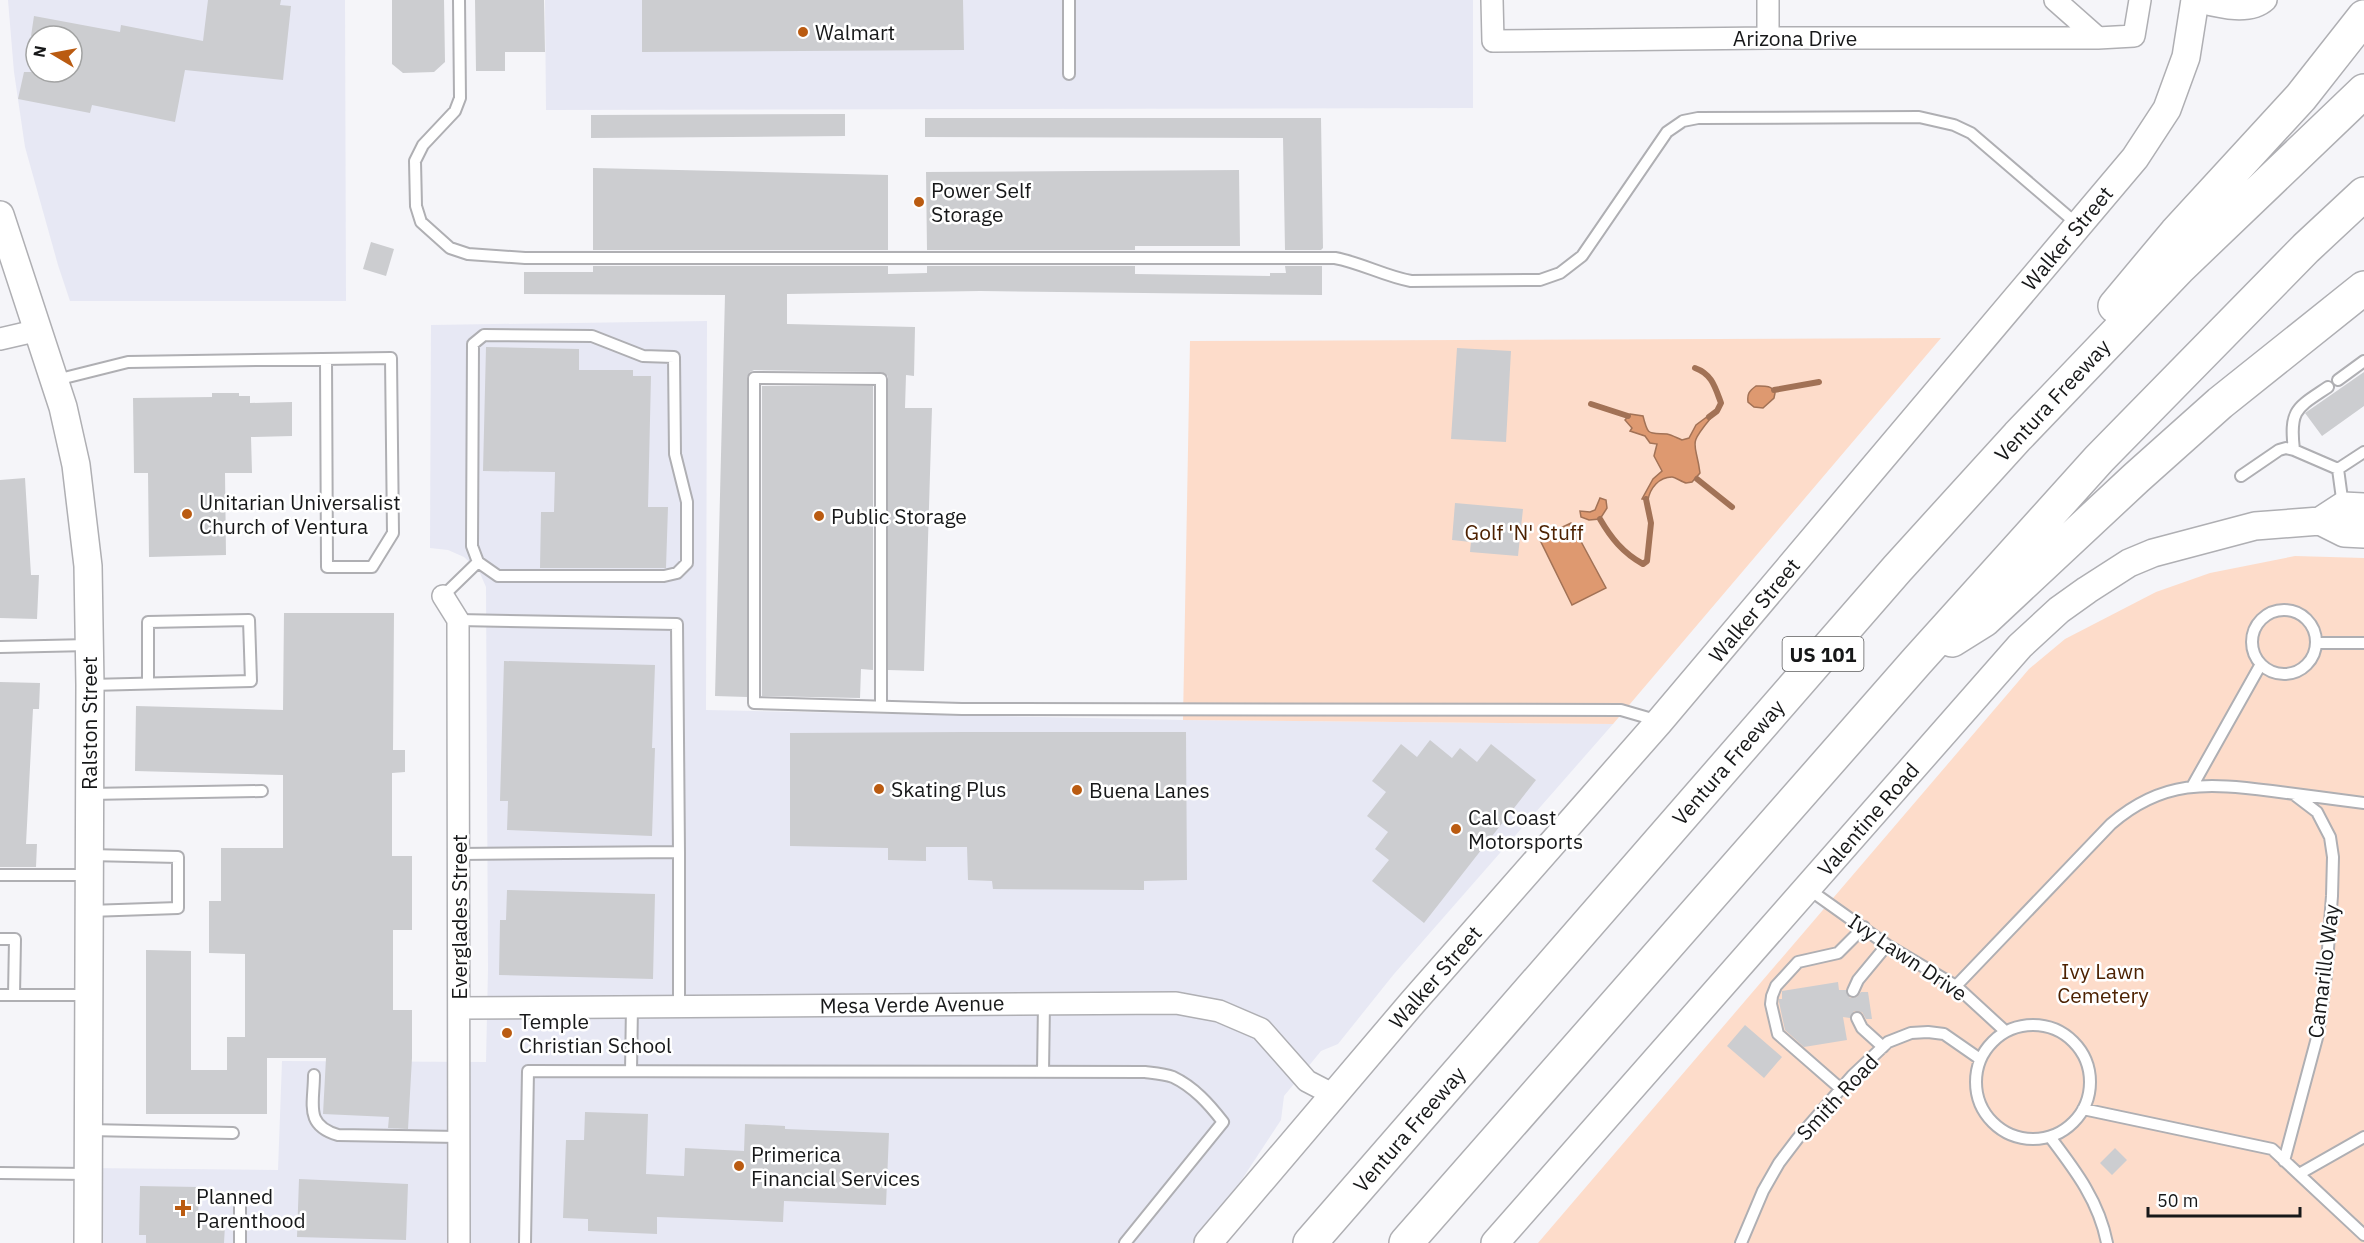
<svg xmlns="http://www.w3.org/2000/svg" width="2364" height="1243" viewBox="0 0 2364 1243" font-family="'IBM Plex Sans',sans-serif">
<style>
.built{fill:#e7e8f4;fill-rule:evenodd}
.green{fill:#fddcca}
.water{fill:#de9970;stroke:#a27256;stroke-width:1.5}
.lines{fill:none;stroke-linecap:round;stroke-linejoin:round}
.stream{stroke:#a27256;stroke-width:6}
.building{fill:#cccdd0}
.service-casing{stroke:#afafb3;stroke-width:14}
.minor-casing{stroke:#afafb3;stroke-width:24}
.tertiary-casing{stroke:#afafb3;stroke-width:30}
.motorway-casing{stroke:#afafb3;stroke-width:36}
.service{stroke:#fff;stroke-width:10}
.minor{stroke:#fff;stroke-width:21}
.tertiary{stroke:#fff;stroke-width:27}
.motorway{stroke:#fff;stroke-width:33}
.poi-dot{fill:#ba5b11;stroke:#fff;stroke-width:2}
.labels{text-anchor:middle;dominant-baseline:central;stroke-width:5;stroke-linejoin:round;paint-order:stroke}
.shield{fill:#fff;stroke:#5d5d5e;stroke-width:1.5}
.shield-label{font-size:20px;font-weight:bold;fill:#171819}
.poi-label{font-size:21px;fill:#171819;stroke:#fff;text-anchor:start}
.street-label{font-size:21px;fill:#171819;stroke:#fff}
.park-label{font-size:21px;fill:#4d2101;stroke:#fff}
</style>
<rect width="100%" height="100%" fill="#f5f5f9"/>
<path class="built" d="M8 0H345L346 301H70L58 265 25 147 14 72ZM36 36H72V72H36Z
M545 0H1473V108L546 110Z
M707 321 706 710 1183 720 1613 724 1394 974 1338 1044 1321 1051 1284 1096 1281 1120 1200 1243H88V1168L278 1170 282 1061 486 1062 488 969 486 587 479 571 464 557 448 550 430 548 431 325Z"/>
<path class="green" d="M1941 338 1613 724 1183 720 1190 341Z
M2295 556 2364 558V1243H1538L2029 669 2065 639 2156 592 2210 573Z"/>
<path class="water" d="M1756 386C1764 386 1772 385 1775 393L1774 398 1763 408 1754 407 1748 402C1747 394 1749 391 1756 386Z
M1630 414 1643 416C1648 436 1648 433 1667 434 1672 435 1677 438 1682 440L1689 438 1696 425 1708 416 1710 419C1687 447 1696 441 1700 473L1692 482 1686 483C1682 482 1675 477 1672 477 1659 477 1650 488 1648 500L1642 499 1653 479 1662 471 1654 456 1657 444 1650 443 1645 436 1630 431 1632 428 1625 420Z
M1600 498 1606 500 1607 508 1600 519 1589 520 1581 517 1580 511 1590 512 1595 510Z
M1571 523 1606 588 1572 605 1539 538Z"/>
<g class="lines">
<path class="stream" d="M1695 368C1712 374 1715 387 1721 403L1717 411 1709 417
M1774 390 1819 382
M1591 404 1628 416
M1697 479 1732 507
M1600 519C1611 538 1623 553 1643 564L1647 561 1651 523 1646 499"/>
</g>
<path class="building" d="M208 0H281L280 5 291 6 283 80 185 70 175 122 92 105 90 113 18 99 24 72H72V36H31L34 16 120 32 121 25 203 41Z
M392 0H444L445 62 434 72 403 73 392 64Z
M475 0H544L545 52H505V71H476Z
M642 0H963L964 50 642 52Z
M845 114V136L591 138V115Z
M925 118H1321L1323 248 1321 250H1285L1283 138 925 137Z
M593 168 888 175V250H593Z
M1239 170 1240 246H1135V250H927L926 172Z
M371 242 394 249 386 276 363 269Z
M593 266H888V274L927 273V266H1135V274L1270 276V273H1286L1285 266H1322V295L980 291 787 294V324L915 327 914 376 906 375 905 408H932L924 671 888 670V376L881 372 754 370 750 372 747 378V697L715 696 725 295 524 294V272H593Z
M486 347 579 349V370H633V376H651L648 507H668L666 568H540L541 512H554L555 472 483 471Z
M1457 348 1511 351 1506 442 1451 439Z
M2364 372V406L2322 436 2305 413Z
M762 386H873V670L861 669 860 698 762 696Z
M212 393H239V396H250V403L292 402V436L251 437 252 473H225L226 555 149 557 148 473H134L133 398 212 397Z
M25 478 31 575H39L37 619 0 618V480Z
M1455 503 1523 509 1518 556 1470 552 1471 542 1452 540Z
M284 613H394L393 750H405V772L392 773V856H412V930H393V1010H412V1058L408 1129 388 1128 389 1117 323 1114 326 1058H267V1114H146V950L191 951V1070H227V1037H245V954L209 953V901H221V848H283V775L135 771 136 706 283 710Z
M504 661 655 665 652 748H655L652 836 507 830 508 801H500Z
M0 682 40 683 39 709H33L26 844H37L36 867H0Z
M966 732H1186L1187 880 1144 881V890L993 889 992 881 968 880 967 847H926V861L888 860V848L790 846V733Z
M1430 740 1452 758 1460 748 1477 762 1491 744 1536 780 1424 923 1372 881 1389 860 1375 849 1388 832 1367 816 1386 792 1372 781 1401 744 1417 757Z
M507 890 655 894 653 979 499 975 500 920H506Z
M1838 982 1839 990H1846L1850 998 1857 997 1861 992H1868L1872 1019H1866L1862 1012 1854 1011 1850 1018 1843 1017 1847 1040 1804 1047 1785 1030 1779 1002V999H1782V991Z
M1745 1025 1782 1057 1764 1078 1727 1046Z
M585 1112 648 1114 646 1174 684 1176 685 1148 744 1151 745 1124 785 1126V1129L889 1133 886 1205 784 1201 783 1222 657 1217V1234L588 1231V1219L563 1218 566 1140H584Z
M2115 1148 2127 1160 2112 1175 2100 1163Z
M299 1179 408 1184 406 1240 297 1237Z
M140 1186 199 1187 198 1225H225L224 1243H146V1235H139Z"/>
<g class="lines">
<g class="service-casing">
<path id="service" d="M459 0 460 98 455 111 423 145 415 161 416 206 421 222 450 248 468 254 525 258H1335C1362 263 1384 276 1411 281L1540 280 1560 273 1582 256 1667 132 1683 121 1698 118 1919 117 1954 125 1971 133 2077 224
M1069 74V0
M56 380 128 362 391 358 393 533 372 567H327L326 359
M2338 380 2364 361
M2294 450C2289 409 2297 408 2328 387
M2338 469 2364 452
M2241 476 2279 450 2286 448 2294 450 2338 469 2343 506
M443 596 478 562 498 576H664L677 573 687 563V502L675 454 674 357 643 356 592 336 484 335 473 344 472 546 478 562
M2252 642a32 32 0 1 1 64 0a32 32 0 1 1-64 0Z
M458 620 677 624 679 852
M2316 643H2364
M0 647 89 645
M90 685 251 681 249 620 148 622V683
M881 705V379L754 378V703L962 709 1621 710 1659 721
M2193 785 2261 664
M89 794 262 791
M459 854 679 852V1006
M0 875H89
M1807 888 1887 945 1956 986 2005 1031
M89 911 178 908V857L89 855
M0 939H15L14 995
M1956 986 2111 824C2163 779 2208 783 2272 791 2303 795 2333 799 2364 803
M1853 991 1858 980 1887 945
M0 995H89
M1857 1018 1862 1028 1883 1047
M1976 1082a57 57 0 1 1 114 0a57 57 0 1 1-114 0Z
M631 1071 632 1006
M1043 1072 1044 1003
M314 1075C314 1104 304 1125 338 1135L459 1137
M1841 1089 1778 1034 1771 1004 1772 996 1776 986 1798 962 1838 953 1864 927
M2083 1109 2272 1149 2364 1235
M89 1130 233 1133
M2050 1137C2075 1170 2099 1201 2107 1243
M2284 1161 2318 1034 2326 975 2332 896 2333 857 2330 837 2317 812 2296 796
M0 1173 88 1174
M2299 1174 2364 1137
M240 1201V1243
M525 1243 528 1071 1145 1072C1153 1073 1165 1074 1173 1077 1194 1087 1209 1104 1223 1122L1125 1243
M1741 1243 1763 1191 1779 1163 1798 1138 1852 1076 1888 1042 1911 1033 1928 1032 1944 1034 1980 1059"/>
</g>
<g class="minor-casing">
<path id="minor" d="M1492 0 1493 41 1768 38H2098L2134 36 2140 0
M1768 0V38
M2055 0 2098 38
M2195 1C2216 6 2249 16 2266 0
M0 339 39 330
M443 596 458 620 459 1243
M460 1008 1176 1003 1219 1011 1261 1029 1307 1081 1334 1095"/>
</g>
<g class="tertiary-casing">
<path id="tertiary" d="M0 215 63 407 76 465 88 566 90 685 88 1243
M2320 521 2344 533 2364 534
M1208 1243 1412 1003 1659 722 2135 158 2167 109 2186 57 2195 0
M1495 1243 2020 646 2059 610 2087 590 2129 563 2153 553 2255 526 2320 521 2343 506 2364 507"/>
</g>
<g class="motorway-casing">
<path id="motorway" d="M2115 306 2176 233 2301 97 2364 17
M1952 640 1984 620 2136 478 2220 403 2364 288
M1310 1243 1897 569 2018 436 2179 268 2364 91
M1406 1243 1917 661 2099 459 2306 248 2364 194"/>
</g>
<use href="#service" class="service"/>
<use href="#minor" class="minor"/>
<use href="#tertiary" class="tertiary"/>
<use href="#motorway" class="motorway"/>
</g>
<g class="poi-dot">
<circle cx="803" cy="32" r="6"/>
<circle cx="919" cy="202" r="6"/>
<circle cx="187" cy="514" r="6"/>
<circle cx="819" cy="516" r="6"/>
<circle cx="879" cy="789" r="6"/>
<circle cx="1077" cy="790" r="6"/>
<circle cx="1456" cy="829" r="6"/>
<circle cx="507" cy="1033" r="6"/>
<circle cx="739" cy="1166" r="6"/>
<path d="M180 1199h6v6h6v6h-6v6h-6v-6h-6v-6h6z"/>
</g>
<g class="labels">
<rect class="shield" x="1782.5" y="637" width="81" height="34" rx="4.5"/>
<g class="shield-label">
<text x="1823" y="654">US 101</text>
</g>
<g class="poi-label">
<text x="815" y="32">Walmart</text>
<text x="931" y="190">Power Self<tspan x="931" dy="24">Storage</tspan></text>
<text x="199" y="502">Unitarian Universalist<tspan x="199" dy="24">Church of Ventura</tspan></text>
<text x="831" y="516">Public Storage</text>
<text x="891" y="789">Skating Plus</text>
<text x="1089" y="790">Buena Lanes</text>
<text x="1468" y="817">Cal Coast<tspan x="1468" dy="24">Motorsports</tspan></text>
<text x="519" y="1021">Temple<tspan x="519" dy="24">Christian School</tspan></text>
<text x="751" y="1154">Primerica<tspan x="751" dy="24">Financial Services</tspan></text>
<text x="196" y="1196">Planned<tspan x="196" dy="24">Parenthood</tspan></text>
</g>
<g class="street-label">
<text x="1795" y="38">Arizona Drive</text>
<text transform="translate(2067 238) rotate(-50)">Walker Street</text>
<text transform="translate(2052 400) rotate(-47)">Ventura Freeway</text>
<text transform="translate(1754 610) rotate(-50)">Walker Street</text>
<text transform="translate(89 723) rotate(-90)">Ralston Street</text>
<text transform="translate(1728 762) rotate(-49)">Ventura Freeway</text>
<text transform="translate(1868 819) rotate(-49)">Valentine Road</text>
<text transform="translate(459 917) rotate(-90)">Everglades Street</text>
<text transform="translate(1908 957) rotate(34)">Ivy Lawn Drive</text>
<text transform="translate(2323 971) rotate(-83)">Camarillo Way</text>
<text transform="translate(1435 977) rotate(-49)">Walker Street</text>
<text transform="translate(912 1004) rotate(-1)">Mesa Verde Avenue</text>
<text transform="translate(1837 1097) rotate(-47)">Smith Road</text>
<text transform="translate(1409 1129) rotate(-49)">Ventura Freeway</text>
</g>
<g class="park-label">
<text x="1524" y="532">Golf 'N' Stuff</text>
<text x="2103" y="971">Ivy Lawn<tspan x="2103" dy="24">Cemetery</tspan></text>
</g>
</g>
<g transform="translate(54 54) rotate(280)"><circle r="28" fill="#ffffff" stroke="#a2a3a3" stroke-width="1.5"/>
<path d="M0-4.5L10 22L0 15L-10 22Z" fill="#ba5b11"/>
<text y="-9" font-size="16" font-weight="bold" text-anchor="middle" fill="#171819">N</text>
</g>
<path d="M2148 1207v9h152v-9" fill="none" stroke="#171819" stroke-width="3"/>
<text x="2157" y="1207" font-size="18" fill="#171819" stroke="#ffffff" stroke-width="4.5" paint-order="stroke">50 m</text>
</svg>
